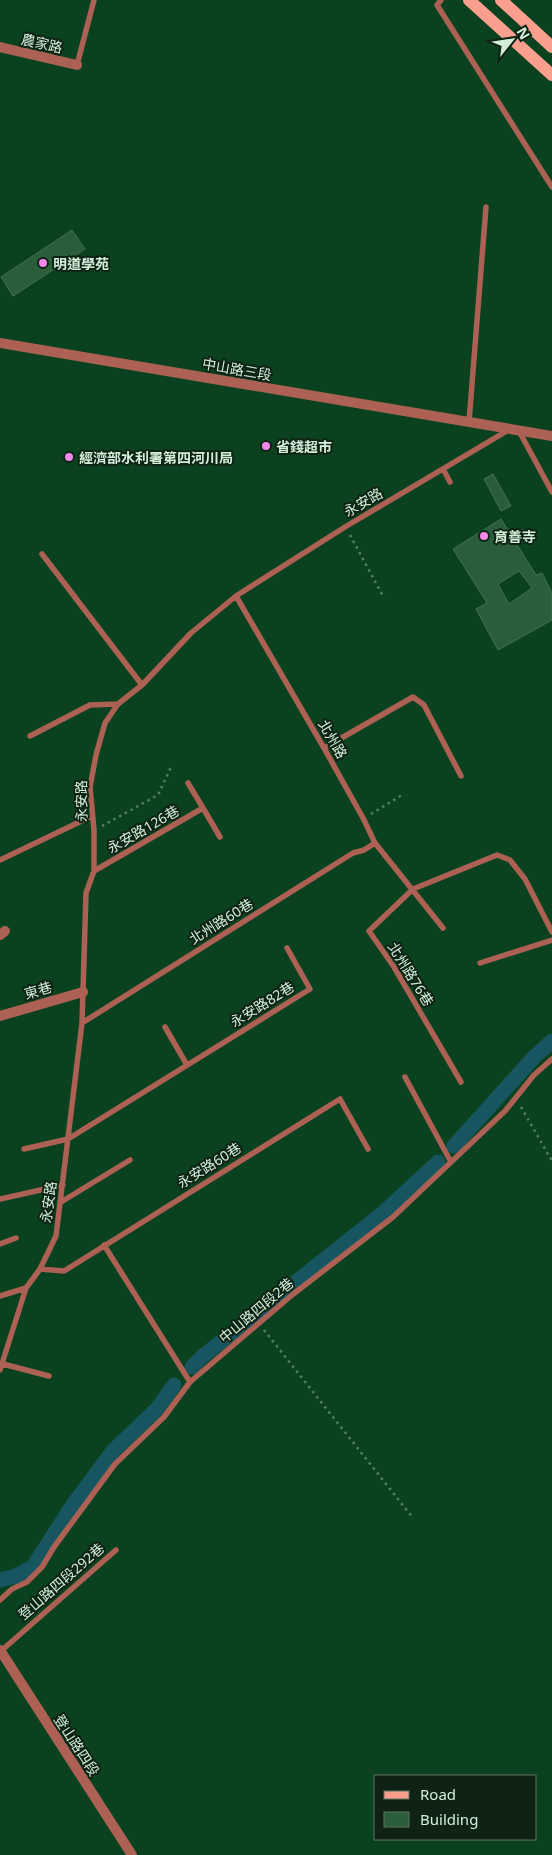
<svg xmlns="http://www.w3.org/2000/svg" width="552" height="1855" viewBox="0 0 552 1855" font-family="'Noto Sans','Noto Sans TC',sans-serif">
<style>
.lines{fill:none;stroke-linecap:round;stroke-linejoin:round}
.canal{stroke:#175661;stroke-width:15}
.building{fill:#2a5d39;stroke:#40744e;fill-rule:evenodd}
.path{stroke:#517f60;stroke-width:2.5;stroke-dasharray:2.5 4;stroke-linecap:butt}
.service{stroke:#ac6154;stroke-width:5.5}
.minor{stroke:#ac6154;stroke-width:10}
.tertiary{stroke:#ac6154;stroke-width:10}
.primary{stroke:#fa9f8e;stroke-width:12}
.poi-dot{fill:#f788eb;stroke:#0e2314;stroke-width:2}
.labels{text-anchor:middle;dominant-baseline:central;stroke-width:4;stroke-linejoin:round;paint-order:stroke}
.street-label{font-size:14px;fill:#d3efd9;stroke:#0e2314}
.poi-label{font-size:14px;font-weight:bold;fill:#d3efd9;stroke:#0e2314;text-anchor:start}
</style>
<rect width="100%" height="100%" fill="#0a421f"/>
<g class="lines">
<path class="canal" d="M454 1146 535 1056 552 1041
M192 1367 203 1356 384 1212 438 1162
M0 1580 16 1576 33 1567 72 1506 113 1451 157 1409 174 1385"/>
</g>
<path class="building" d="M72 230 85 249 13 296 1 277Z
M493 474 511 506 501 511 484 479Z
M501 519 536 575 542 573 552 593V620L498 650 476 609 487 603 453 549ZM519 571 532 588 509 604 498 584Z"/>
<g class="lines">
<path class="path" d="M350 535 384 598
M371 814 402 795
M102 826 158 795 172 765
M521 1107 552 1161
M264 1330 413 1518"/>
<path class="service" d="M441 0 437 5 552 187
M77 65 94 0
M469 422 486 207
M519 431 552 492
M443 469 450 482
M42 554 142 685
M236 596 324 748 363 818 375 843 443 928
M30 736 90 705 118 704
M324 748 413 697 424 705 461 776
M188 783 203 808
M0 860 92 816
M94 871 203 808 220 837
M480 963 552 940
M82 1023 353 853 364 850 375 843
M165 1027 187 1065
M405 1077 451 1162
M461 1082 394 967 369 931 413 889 497 855 510 860 525 879 552 932
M24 1149 68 1139 310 989 287 948
M0 1199 63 1185
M61 1202 130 1160
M0 1244 16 1238
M104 1245 190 1382
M40 1269 64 1271 340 1099 368 1149
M0 1296 26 1288
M3 1364 49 1376
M0 1370 26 1288 40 1269 56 1236 82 1023 86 893 94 871V830L90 787 96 755 105 723 118 704 142 685 191 633 236 596 345 527 510 429
M0 1600 12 1589 27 1582 42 1567 54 1547 115 1464 164 1417 190 1382 292 1295 393 1217 505 1111 534 1075 552 1059
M1 1651 116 1550"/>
<path class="minor" d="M0 47 77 65
M0 935 5 931
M0 1016 83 992"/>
<path class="tertiary" d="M0 343 552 436
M0 1650 132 1855"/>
<path class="primary" d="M469 0 552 75
M501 0 552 47"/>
</g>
<g class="poi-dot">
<circle cx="43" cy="263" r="5"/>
<circle cx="266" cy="446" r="5"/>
<circle cx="69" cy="457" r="5"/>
<circle cx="484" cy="536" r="5"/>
</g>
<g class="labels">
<g class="street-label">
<text transform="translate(42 43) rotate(13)">農家路</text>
<text transform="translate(237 369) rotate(10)">中山路三段</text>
<text transform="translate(363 502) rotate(-30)">永安路</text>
<text transform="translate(333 739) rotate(60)">北州路</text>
<text transform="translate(81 801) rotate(-91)">永安路</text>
<text transform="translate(143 829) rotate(-30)">永安路126巷</text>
<text transform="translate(221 921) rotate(-32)">北州路60巷</text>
<text transform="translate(411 974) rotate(58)">北州路76巷</text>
<text transform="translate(38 990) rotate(-16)">東巷</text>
<text transform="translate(262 1004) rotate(-32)">永安路82巷</text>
<text transform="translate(209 1165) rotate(-32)">永安路60巷</text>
<text transform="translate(48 1202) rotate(-82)">永安路</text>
<text transform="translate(256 1310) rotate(-40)">中山路四段2巷</text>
<text transform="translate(61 1581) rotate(-41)">登山路四段292巷</text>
<text transform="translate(77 1745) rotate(57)">登山路四段</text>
</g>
<g class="poi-label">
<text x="53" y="263">明道學苑</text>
<text x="276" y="446">省錢超市</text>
<text x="79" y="457">經濟部水利署第四河川局</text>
<text x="494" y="536">育善寺</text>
</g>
</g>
<rect x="374" y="1775" width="162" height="65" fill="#0e2314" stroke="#5d7563"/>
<rect x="384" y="1791" width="25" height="8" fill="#fa9f8e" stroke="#5d7563"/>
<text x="420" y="1800" font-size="15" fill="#d3efd9">Road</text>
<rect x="384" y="1812" width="25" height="15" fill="#2a5d39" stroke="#5d7563"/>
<text x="420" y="1825" font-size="15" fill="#d3efd9">Building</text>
<g transform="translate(512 40) rotate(60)" stroke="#0e2314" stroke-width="4" paint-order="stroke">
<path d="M0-4L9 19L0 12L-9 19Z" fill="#d3efd9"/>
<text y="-8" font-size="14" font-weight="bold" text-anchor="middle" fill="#d3efd9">N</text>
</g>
</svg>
